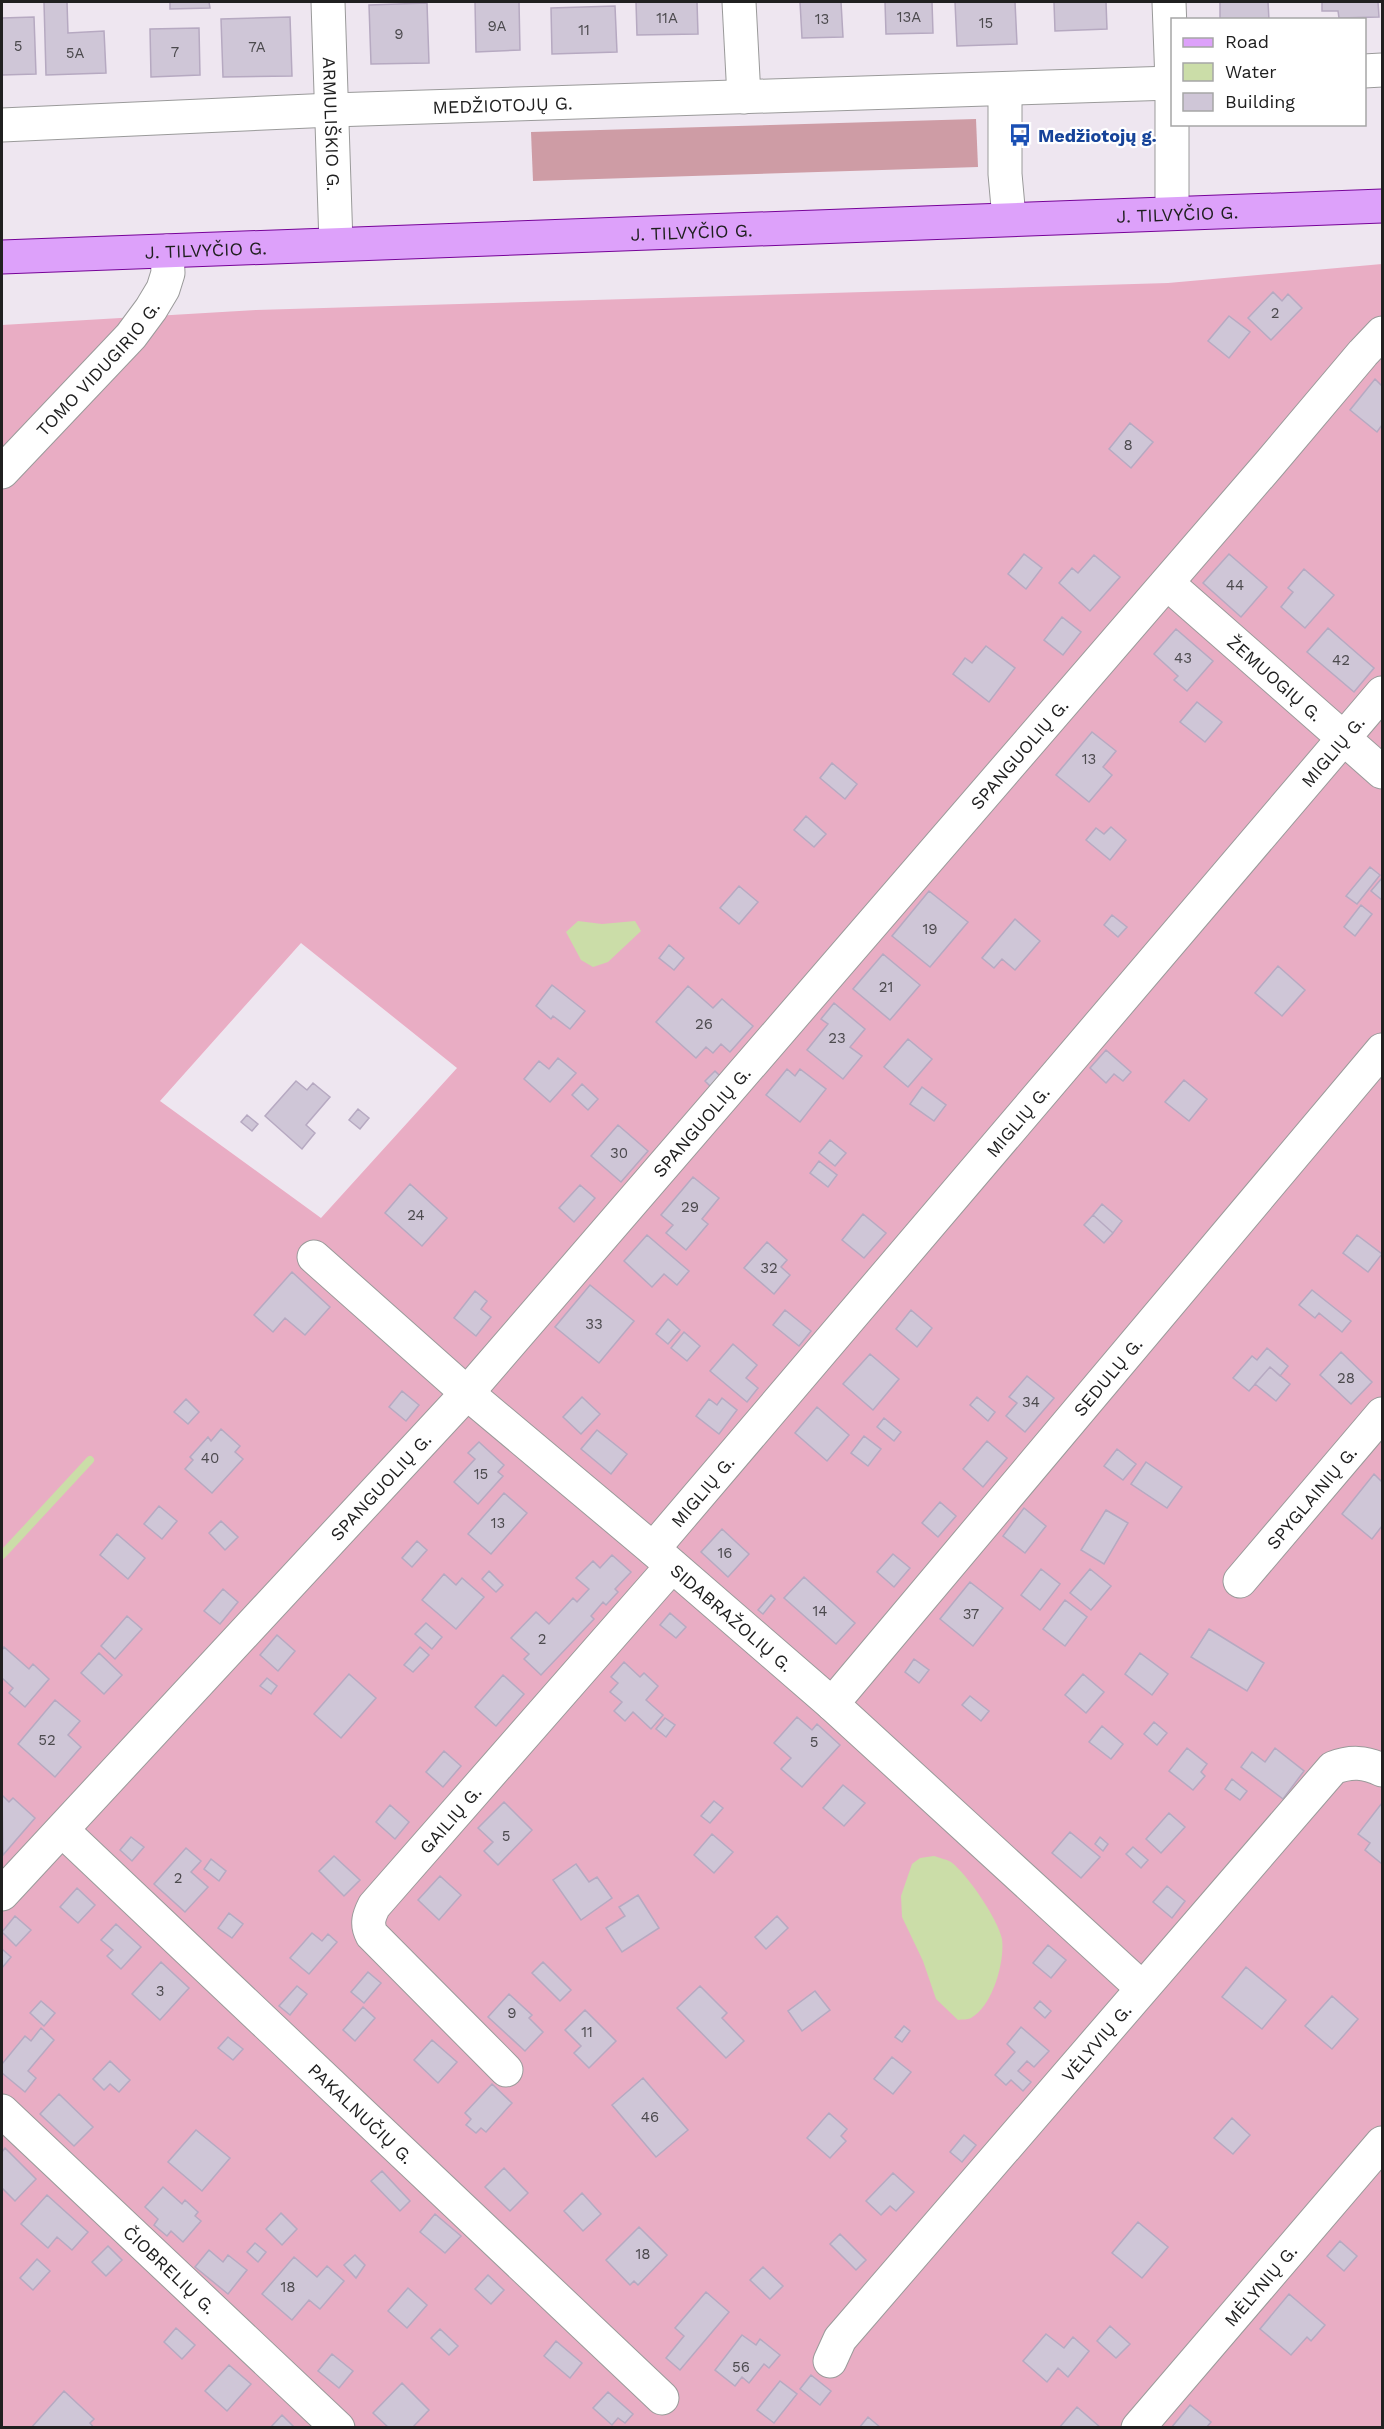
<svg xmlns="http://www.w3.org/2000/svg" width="1384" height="2429" viewBox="0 0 1384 2429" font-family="'Work Sans',sans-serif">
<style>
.grass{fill:#e9adc4;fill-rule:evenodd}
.forest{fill:#ce9ca5}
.water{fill:#cbdda8}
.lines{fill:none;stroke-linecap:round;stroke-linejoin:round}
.stream{stroke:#cbdda8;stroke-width:8}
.building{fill:#cfc6d7;stroke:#b6a9c1;stroke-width:1.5}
.minor-casing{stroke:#9a9a9a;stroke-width:35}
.major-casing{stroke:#760398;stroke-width:35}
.minor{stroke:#fff;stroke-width:33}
.major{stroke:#dda1fa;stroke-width:33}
.labels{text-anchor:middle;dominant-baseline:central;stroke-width:4.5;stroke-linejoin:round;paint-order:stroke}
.number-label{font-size:15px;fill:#4c4a4e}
.street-label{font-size:18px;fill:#202020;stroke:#fff}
.transit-label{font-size:18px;font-weight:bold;fill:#164399;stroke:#fff;text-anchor:start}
</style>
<rect width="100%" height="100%" fill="#eee6f0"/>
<path class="grass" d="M1382 264V2427L2 2428V325L256 310 1168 283ZM301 943 457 1068 321 1218 160 1101Z"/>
<path class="forest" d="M976 119 978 167 533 181 531 132Z"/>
<path class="water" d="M578 921 602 924 635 921 641 931 608 962 593 967 581 960 566 932Z
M934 1856C939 1858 946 1859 951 1862 967 1874 998 1919 1002 1939 1005 1961 993 2006 971 2018 968 2020 962 2019 958 2020L936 1999 923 1961 902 1917 901 1896 912 1864 920 1858Z"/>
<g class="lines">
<path class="stream" d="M2 1555 90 1460"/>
</g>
<path class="building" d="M44 2H67L68 33 104 31 106 73 46 75Z
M170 2H209L210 8 170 9Z
M475 2H519L520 50 476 52Z
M636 2H697L698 34 637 35Z
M800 2H841L843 37 802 38Z
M885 2H932L933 33 886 34Z
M955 2H1015L1017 44 957 46Z
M1054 2H1106L1107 29 1055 31Z
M1220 2H1268L1269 20H1220Z
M1322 2H1378L1379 17 1339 18 1338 11H1322Z
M427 3 429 63 371 64 369 5Z
M615 6 617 52 552 54 551 8Z
M34 17 36 74 2 75V18Z
M290 17 292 76 223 77 221 19Z
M199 28 200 75 151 77 150 29Z
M1022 127H1028L1027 143 1020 142Z
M1273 292 1282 301 1288 294 1302 308 1271 340 1248 318Z
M1229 316 1250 332 1229 358 1208 341Z
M1375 379 1382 386V425L1377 432 1350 410Z
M1130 423 1153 442 1131 468 1109 449Z
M1024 554 1042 568 1026 589 1008 574Z
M1229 554 1267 587 1241 617 1203 583Z
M1094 555 1120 577 1090 611 1059 583 1072 568 1078 573Z
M1304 569 1334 595 1305 628 1281 607 1293 592 1288 588Z
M1062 617 1081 632 1063 655 1044 640Z
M1328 628 1374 668 1354 692 1307 652Z
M1176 629 1213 661 1187 691 1174 680 1178 676 1154 654Z
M986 646 1015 668 989 702 953 674 965 658 972 663Z
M1197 702 1222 722 1205 742 1180 722Z
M1092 732 1116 751 1103 767 1112 775 1089 802 1056 775Z
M832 763 857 784 845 799 820 778Z
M806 816 826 834 814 847 794 830Z
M1111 827 1126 840 1110 860 1086 840 1096 828 1104 834Z
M1370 867 1380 875 1357 904 1346 896Z
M1382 878V900L1371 891Z
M739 886 758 902 739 924 720 908Z
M929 891 968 922 930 967 892 936Z
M1361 905 1372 914 1355 936 1344 927Z
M1112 915 1127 927 1118 937 1104 925Z
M1015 919 1040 941 1015 970 1002 959 994 968 982 958Z
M669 945 684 958 674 970 659 958Z
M883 954 920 985 890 1020 853 989Z
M1278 966 1305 990 1282 1016 1255 993Z
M552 985 585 1011 570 1029 553 1016 551 1019 536 1006Z
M688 986 713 1008 722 999 753 1026 730 1052 721 1044 713 1053 706 1047 696 1058 656 1022Z
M834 1003 865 1029 850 1047 862 1056 843 1079 807 1050 828 1024 821 1019Z
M908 1039 932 1059 908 1087 884 1067Z
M1106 1050 1131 1072 1123 1081 1114 1074 1106 1083 1090 1068Z
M558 1058 576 1073 550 1102 524 1079 539 1061 549 1069Z
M787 1069 795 1076 800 1069 826 1089 800 1122 766 1095Z
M715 1071 726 1082 716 1092 705 1081Z
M1184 1080 1207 1099 1189 1121 1165 1102Z
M296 1081 307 1090 313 1083 330 1097 306 1125 315 1133 302 1149 265 1116Z
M582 1084 598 1099 588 1110 572 1095Z
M922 1087 946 1105 934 1121 910 1104Z
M358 1109 369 1118 360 1129 349 1120Z
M247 1115 258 1124 252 1131 241 1122Z
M618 1125 648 1151 621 1182 591 1156Z
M830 1140 846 1153 835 1166 819 1153Z
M819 1161 837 1175 828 1187 810 1173Z
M693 1177 719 1198 702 1219 708 1224 686 1250 666 1233 673 1225 661 1215Z
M410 1184 447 1218 422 1246 385 1213Z
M580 1185 595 1198 574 1222 559 1208Z
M1102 1204 1122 1221 1113 1233 1093 1215Z
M863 1214 886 1233 864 1258 842 1240Z
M1093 1215 1113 1233 1104 1243 1084 1225Z
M647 1235 689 1271 677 1285 664 1274 652 1287 624 1261Z
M1357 1235 1382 1254 1368 1272 1343 1253Z
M767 1242 787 1260 781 1267 790 1275 774 1294 744 1268Z
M292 1272 330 1307 305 1335 285 1318 273 1332 254 1315Z
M590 1285 634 1321 599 1363 555 1327Z
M1312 1290 1351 1321 1342 1332 1319 1313 1315 1318 1299 1305Z
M475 1291 487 1301 481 1309 491 1317 476 1336 454 1318Z
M785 1310 811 1331 799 1346 773 1325Z
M911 1310 932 1328 917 1347 896 1329Z
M668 1319 680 1330 668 1344 656 1334Z
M684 1332 700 1346 687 1361 671 1348Z
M733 1344 757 1365 746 1378 758 1388 747 1402 710 1371Z
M1267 1348 1288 1366 1280 1376 1270 1367 1249 1391 1233 1378 1252 1356 1257 1360Z
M1341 1352 1372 1382 1351 1404 1320 1375Z
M870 1354 899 1379 873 1410 843 1384Z
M1270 1367 1290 1384 1276 1401 1255 1384Z
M1027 1376 1054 1398 1025 1432 1006 1416 1017 1403 1009 1397Z
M402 1391 419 1405 406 1421 389 1407Z
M582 1397 600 1414 581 1434 563 1417Z
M977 1397 995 1412 988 1421 970 1405Z
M722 1398 737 1410 719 1434 696 1416 709 1399 717 1405Z
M186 1399 199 1412 188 1424 174 1412Z
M817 1407 849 1435 827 1461 795 1433Z
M884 1418 901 1432 894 1441 877 1427Z
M221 1429 240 1446 235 1452 243 1459 212 1493 185 1469 193 1460 190 1457 208 1437 211 1441Z
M597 1430 627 1454 611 1474 581 1449Z
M864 1436 881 1449 868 1466 851 1453Z
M987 1441 1007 1458 983 1487 963 1469Z
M479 1442 504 1465 498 1472 503 1476 478 1504 454 1482 475 1459 468 1453Z
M1117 1449 1136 1464 1123 1480 1104 1466Z
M1146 1462 1182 1487 1167 1508 1131 1484Z
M1374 1474 1382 1482V1526L1372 1539 1342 1514Z
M504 1493 527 1513 491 1554 468 1534Z
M940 1502 956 1516 938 1537 922 1523Z
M159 1506 177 1521 162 1539 144 1524Z
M1024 1508 1046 1526 1025 1553 1003 1536Z
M1106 1510 1128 1523 1104 1564 1081 1550Z
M221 1521 238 1537 225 1550 209 1533Z
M722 1529 749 1554 728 1577 701 1552Z
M117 1534 145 1558 128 1579 100 1555Z
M417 1541 427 1550 412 1567 402 1558Z
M893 1554 910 1568 894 1587 877 1572Z
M612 1555 631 1572 615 1589 618 1592 606 1605 603 1602 591 1616 594 1619 541 1675 524 1659 529 1654 511 1638 536 1612 549 1624 573 1598 577 1602 589 1589 576 1578 593 1561 600 1568Z
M1041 1569 1060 1584 1040 1610 1021 1595Z
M1090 1569 1111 1586 1091 1610 1070 1593Z
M489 1571 503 1585 496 1592 482 1579Z
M444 1574 456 1585 462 1578 484 1597 456 1629 422 1600Z
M804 1577 855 1623 836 1644 784 1598Z
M970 1582 1003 1608 973 1646 940 1619Z
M223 1589 238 1602 220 1624 204 1611Z
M771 1595 775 1599 763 1614 758 1610Z
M1065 1600 1087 1617 1065 1646 1043 1629Z
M670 1613 686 1627 676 1638 660 1625Z
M127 1616 142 1629 115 1659 101 1646Z
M426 1623 442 1637 432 1649 415 1634Z
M1209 1629 1264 1663 1247 1691 1191 1657Z
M277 1635 295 1651 278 1671 260 1655Z
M4 1647 29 1669 33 1664 49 1679 25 1707 9 1693 13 1688 2 1678V1650Z
M420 1647 429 1655 413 1672 404 1665Z
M99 1653 122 1675 104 1694 81 1673Z
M1140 1653 1168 1674 1152 1695 1125 1674Z
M914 1659 929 1670 919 1683 905 1672Z
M624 1662 640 1677 644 1673 658 1686 646 1700 663 1715 651 1729 633 1712 625 1721 614 1711 622 1702 610 1692 618 1683 611 1677Z
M349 1674 376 1698 341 1738 314 1714Z
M1083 1674 1104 1692 1086 1713 1065 1695Z
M503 1675 524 1694 496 1726 475 1707Z
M267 1678 277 1686 271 1694 260 1686Z
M970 1696 989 1711 981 1721 962 1705Z
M55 1700 80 1721 68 1735 81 1747 55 1777 18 1744Z
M797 1717 812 1730 817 1724 840 1745 802 1787 781 1769 791 1758 774 1743Z
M665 1718 675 1725 666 1737 656 1729Z
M1154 1722 1167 1733 1157 1745 1144 1734Z
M1102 1726 1123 1744 1111 1759 1089 1742Z
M1187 1748 1207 1764 1201 1772 1205 1776 1193 1790 1169 1771Z
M1275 1748 1304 1771 1283 1799 1241 1767 1252 1752 1265 1762Z
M444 1751 461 1766 443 1787 426 1772Z
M1232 1779 1247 1791 1240 1800 1225 1789Z
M843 1785 865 1803 844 1826 823 1808Z
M2 1795 9 1802 13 1798 35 1818 3 1855Z
M714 1801 723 1808 710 1823 701 1816Z
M504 1802 532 1830 498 1865 484 1851 493 1842 478 1828Z
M1382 1803V1864L1365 1850 1370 1843 1358 1834Z
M390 1805 409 1822 395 1839 376 1822Z
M1169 1813 1185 1827 1161 1853 1146 1839Z
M1070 1832 1100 1857 1081 1878 1052 1853Z
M712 1834 733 1852 714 1873 694 1855Z
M131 1837 144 1847 132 1861 120 1850Z
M1100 1837 1108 1844 1103 1851 1095 1844Z
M1133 1847 1148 1860 1141 1868 1126 1854Z
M186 1848 201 1861 191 1872 208 1887 185 1912 154 1884Z
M334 1856 360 1880 344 1896 319 1871Z
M211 1859 226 1871 219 1881 204 1869Z
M576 1864 589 1882 597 1877 612 1898 581 1920 553 1880Z
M440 1876 461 1895 439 1920 418 1900Z
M1167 1886 1185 1901 1172 1918 1153 1902Z
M77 1888 95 1905 78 1923 60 1907Z
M638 1895 659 1928 622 1952 606 1928 625 1916 619 1907Z
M229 1913 243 1924 232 1938 218 1928Z
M15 1916 31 1930 16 1946 2 1932Z
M777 1916 788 1928 766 1949 755 1937Z
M116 1924 141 1947 121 1969 107 1956 113 1950 101 1940Z
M312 1933 322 1941 328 1934 337 1942 309 1974 290 1958Z
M1048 1945 1066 1960 1051 1978 1033 1963Z
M2 1949 11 1957 2 1968Z
M161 1962 189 1988 160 2020 132 1994Z
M543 1962 571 1990 560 2001 532 1973Z
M1246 1967 1286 2000 1262 2029 1222 1997Z
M368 1972 381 1983 364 2003 351 1992Z
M297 1986 307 1994 290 2015 279 2006Z
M700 1986 727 2013 722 2018 744 2041 726 2058 677 2008Z
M815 1991 830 2010 802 2031 788 2011Z
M509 1994 532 2015 529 2018 543 2032 525 2051 488 2017Z
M1332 1996 1358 2019 1332 2049 1305 2026Z
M41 2001 55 2013 44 2026 30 2013Z
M1040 2001 1051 2011 1045 2018 1034 2008Z
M363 2007 375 2018 355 2041 343 2030Z
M585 2010 616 2041 589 2068 574 2053 581 2046 565 2030Z
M904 2026 910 2031 902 2042 895 2037Z
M1021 2027 1049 2051 1034 2067 1027 2061 1018 2071 1031 2082 1023 2091 1011 2080 1006 2085 995 2075 1015 2052 1007 2044Z
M41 2028 54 2040 28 2071 36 2078 25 2092 2 2073V2064L25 2036 31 2041Z
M228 2037 243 2049 233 2060 218 2048Z
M432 2040 457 2062 438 2083 414 2060Z
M892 2057 911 2072 893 2094 874 2079Z
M110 2061 130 2080 119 2092 110 2084 104 2090 93 2079Z
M643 2078 688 2130 656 2157 612 2105Z
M492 2084 512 2103 486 2132 481 2128 476 2133 466 2125 471 2119 465 2113Z
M59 2094 93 2127 74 2146 40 2114Z
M829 2113 847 2129 841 2136 846 2141 830 2158 807 2138Z
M1232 2118 1250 2135 1233 2154 1214 2138Z
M196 2130 230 2158 202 2191 168 2162Z
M964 2135 976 2145 962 2162 950 2152Z
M5 2148 36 2179 15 2201 2 2188V2152Z
M504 2168 528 2193 510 2211 485 2187Z
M382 2171 410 2201 400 2211 371 2181Z
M893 2173 914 2192 896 2211 890 2206 881 2215 866 2201Z
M163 2187 182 2204 185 2200 198 2212 195 2216 201 2221 183 2242 171 2231 167 2236 154 2225 158 2219 145 2207Z
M582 2193 601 2214 583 2231 564 2211Z
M47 2195 88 2232 72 2250 57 2237 48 2248 21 2224Z
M281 2213 297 2229 282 2245 266 2229Z
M435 2214 461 2236 445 2253 420 2232Z
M1138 2222 1168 2247 1142 2278 1112 2253Z
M639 2227 667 2255 638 2285 634 2281 630 2285 606 2260Z
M840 2234 866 2260 856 2270 830 2244Z
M1340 2241 1357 2256 1344 2271 1327 2256Z
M255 2243 266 2252 258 2262 247 2252Z
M108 2246 122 2260 106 2276 92 2262Z
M209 2250 223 2262 228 2255 247 2270 228 2294 195 2267Z
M355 2255 365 2265 356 2278 344 2265Z
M294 2257 317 2277 327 2266 344 2281 320 2309 309 2300 292 2320 262 2294Z
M37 2259 50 2271 33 2290 20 2278Z
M763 2267 783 2286 770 2299 750 2280Z
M488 2275 504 2290 491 2304 475 2289Z
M408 2288 427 2305 407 2328 388 2311Z
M706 2292 729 2312 680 2370 666 2358 684 2336 675 2328Z
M1289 2294 1325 2325 1311 2341 1307 2337 1291 2355 1260 2329Z
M1110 2326 1130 2344 1116 2358 1097 2341Z
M176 2328 195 2345 182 2359 164 2342Z
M440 2329 458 2346 449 2355 431 2338Z
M1046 2334 1064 2348 1073 2337 1089 2351 1068 2377 1058 2368 1047 2382 1023 2361Z
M742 2335 756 2345 760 2339 780 2355 769 2368 764 2364 749 2383 742 2377 735 2386 715 2370Z
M556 2341 582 2363 570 2378 544 2356Z
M332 2354 353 2371 339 2388 318 2371Z
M229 2365 251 2384 227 2411 205 2391Z
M811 2375 831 2391 820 2405 800 2389Z
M780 2381 797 2394 774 2423 757 2410Z
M402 2383 429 2410 412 2428H389L373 2413Z
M64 2391 94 2419 90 2423 94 2428H31Z
M608 2392 633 2414 625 2423 618 2418 612 2425 593 2408Z
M1190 2405 1211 2422 1206 2428H1171Z
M1077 2407 1101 2428H1059Z
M282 2415 295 2428H270Z
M868 2417 881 2428H859Z"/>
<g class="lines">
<g class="minor-casing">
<g id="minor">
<path id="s1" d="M328 2 336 244"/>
<path d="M739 2 744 97"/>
<path d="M1169 2 1172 82"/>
<path d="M1364 71 1382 70"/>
<path d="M1005 89V174L1009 218"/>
<path id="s2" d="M2 125 332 110 1172 83"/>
<path d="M1172 212V86"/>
<path id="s3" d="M2 472 131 336 151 309 163 289 168 273 167 251"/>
<path id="s4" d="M1167 583 1382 772"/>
<path id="s5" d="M314 1257 467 1393 653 1549 832 1704 1142 1988"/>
<path id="s6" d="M653 1549 1382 693"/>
<path id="s7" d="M1240 1581 1382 1414"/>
<path id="s8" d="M832 1704 1382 1050"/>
<path id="s9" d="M62 1830 662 2398"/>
<path id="s10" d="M2 1894 467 1393 1271 462 1363 353 1382 333"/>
<path id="s11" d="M506 2070 372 1935C366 1924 369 1916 374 1906L672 1566"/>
<path id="s12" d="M2 2111 338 2428"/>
<path id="s13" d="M830 2361 840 2339 1333 1768C1351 1761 1365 1762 1382 1770"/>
<path id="s14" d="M1138 2428 1382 2143"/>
</g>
</g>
<g class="major-casing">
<g id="major">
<path id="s15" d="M2 257 1382 206"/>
</g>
</g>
<use href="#minor" class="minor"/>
<use href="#major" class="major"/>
</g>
<defs>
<g id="bus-bare" transform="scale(1.8)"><path d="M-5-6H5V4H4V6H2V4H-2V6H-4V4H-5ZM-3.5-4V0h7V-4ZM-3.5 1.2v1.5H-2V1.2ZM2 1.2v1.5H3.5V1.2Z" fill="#1a4fb4" stroke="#fff" stroke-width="2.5" paint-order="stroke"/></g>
</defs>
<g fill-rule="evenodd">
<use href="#bus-bare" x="1020" y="135"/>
</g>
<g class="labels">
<g class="number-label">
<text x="909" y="17">13A</text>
<text x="667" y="18">11A</text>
<text x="822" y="19">13</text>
<text x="986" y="23">15</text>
<text x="497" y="26">9A</text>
<text x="584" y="30">11</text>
<text x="399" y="34">9</text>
<text x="18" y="46">5</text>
<text x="257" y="47">7A</text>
<text x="175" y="52">7</text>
<text x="75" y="53">5A</text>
<text x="1275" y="313">2</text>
<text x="1128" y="445">8</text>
<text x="1235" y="585">44</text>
<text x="1183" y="658">43</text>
<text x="1341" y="660">42</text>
<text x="1089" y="759">13</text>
<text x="930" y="929">19</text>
<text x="886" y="987">21</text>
<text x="704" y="1024">26</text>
<text x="837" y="1038">23</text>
<text x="619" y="1153">30</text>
<text x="690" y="1207">29</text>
<text x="416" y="1215">24</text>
<text x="769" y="1268">32</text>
<text x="594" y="1324">33</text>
<text x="1346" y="1378">28</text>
<text x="1031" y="1402">34</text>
<text x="210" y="1458">40</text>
<text x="481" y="1474">15</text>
<text x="498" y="1523">13</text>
<text x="725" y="1553">16</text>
<text x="820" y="1611">14</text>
<text x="971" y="1614">37</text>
<text x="542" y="1639">2</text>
<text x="47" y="1740">52</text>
<text x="814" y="1742">5</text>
<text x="506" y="1836">5</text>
<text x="178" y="1878">2</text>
<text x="160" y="1991">3</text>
<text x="512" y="2013">9</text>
<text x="587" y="2032">11</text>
<text x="650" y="2117">46</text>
<text x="643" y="2254">18</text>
<text x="288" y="2287">18</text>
<text x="741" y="2367">56</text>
</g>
<g class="street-label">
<text stroke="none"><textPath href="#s2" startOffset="501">MEDŽIOTOJŲ G.</textPath></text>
<text stroke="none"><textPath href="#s1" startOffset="122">ARMULIŠKIO G.</textPath></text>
<text stroke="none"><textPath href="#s15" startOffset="1176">J. TILVYČIO G.</textPath></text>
<text stroke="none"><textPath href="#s15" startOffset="690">J. TILVYČIO G.</textPath></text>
<text stroke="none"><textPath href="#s15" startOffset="204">J. TILVYČIO G.</textPath></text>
<text stroke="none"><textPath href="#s3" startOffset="141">TOMO VIDUGIRIO G.</textPath></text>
<text stroke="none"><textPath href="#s4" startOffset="144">ŽEMUOGIŲ G.</textPath></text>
<text stroke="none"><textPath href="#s6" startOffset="1048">MIGLIŲ G.</textPath></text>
<text stroke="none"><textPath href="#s10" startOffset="1528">SPANGUOLIŲ G.</textPath></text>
<text stroke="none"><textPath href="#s6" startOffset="562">MIGLIŲ G.</textPath></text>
<text stroke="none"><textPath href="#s10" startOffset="1042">SPANGUOLIŲ G.</textPath></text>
<text stroke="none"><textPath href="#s8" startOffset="428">SEDULŲ G.</textPath></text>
<text stroke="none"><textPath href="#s10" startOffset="556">SPANGUOLIŲ G.</textPath></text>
<text stroke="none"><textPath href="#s6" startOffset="76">MIGLIŲ G.</textPath></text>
<text stroke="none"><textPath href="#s7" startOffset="110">SPYGLAINIŲ G.</textPath></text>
<text stroke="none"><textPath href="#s5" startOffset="552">SIDABRAŽOLIŲ G.</textPath></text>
<text stroke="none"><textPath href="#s11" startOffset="336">GAILIŲ G.</textPath></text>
<text stroke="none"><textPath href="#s13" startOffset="416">VĖLYVIŲ G.</textPath></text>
<text stroke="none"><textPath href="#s9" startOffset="412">PAKALNUČIŲ G.</textPath></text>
<text stroke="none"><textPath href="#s12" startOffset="231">ČIOBRELIŲ G.</textPath></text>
<text stroke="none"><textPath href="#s14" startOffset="188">MĖLYNIŲ G.</textPath></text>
</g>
<g class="transit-label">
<text x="1038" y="135">Medžiotojų g.</text>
</g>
</g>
<rect width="1384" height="2429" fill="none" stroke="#202020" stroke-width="6"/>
<rect x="1171" y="18" width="195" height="108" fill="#ffffff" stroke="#a6a6a6" stroke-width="1.5"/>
<rect x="1183" y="38" width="30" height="9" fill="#dda1fa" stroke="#a6a6a6" stroke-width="1.5"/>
<text x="1225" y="48" font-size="18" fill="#202020">Road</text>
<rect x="1183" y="63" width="30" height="18" fill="#cbdda8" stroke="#a6a6a6" stroke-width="1.5"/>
<text x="1225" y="78" font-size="18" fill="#202020">Water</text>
<rect x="1183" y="93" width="30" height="18" fill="#cfc6d7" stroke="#a6a6a6" stroke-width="1.5"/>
<text x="1225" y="108" font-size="18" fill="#202020">Building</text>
</svg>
